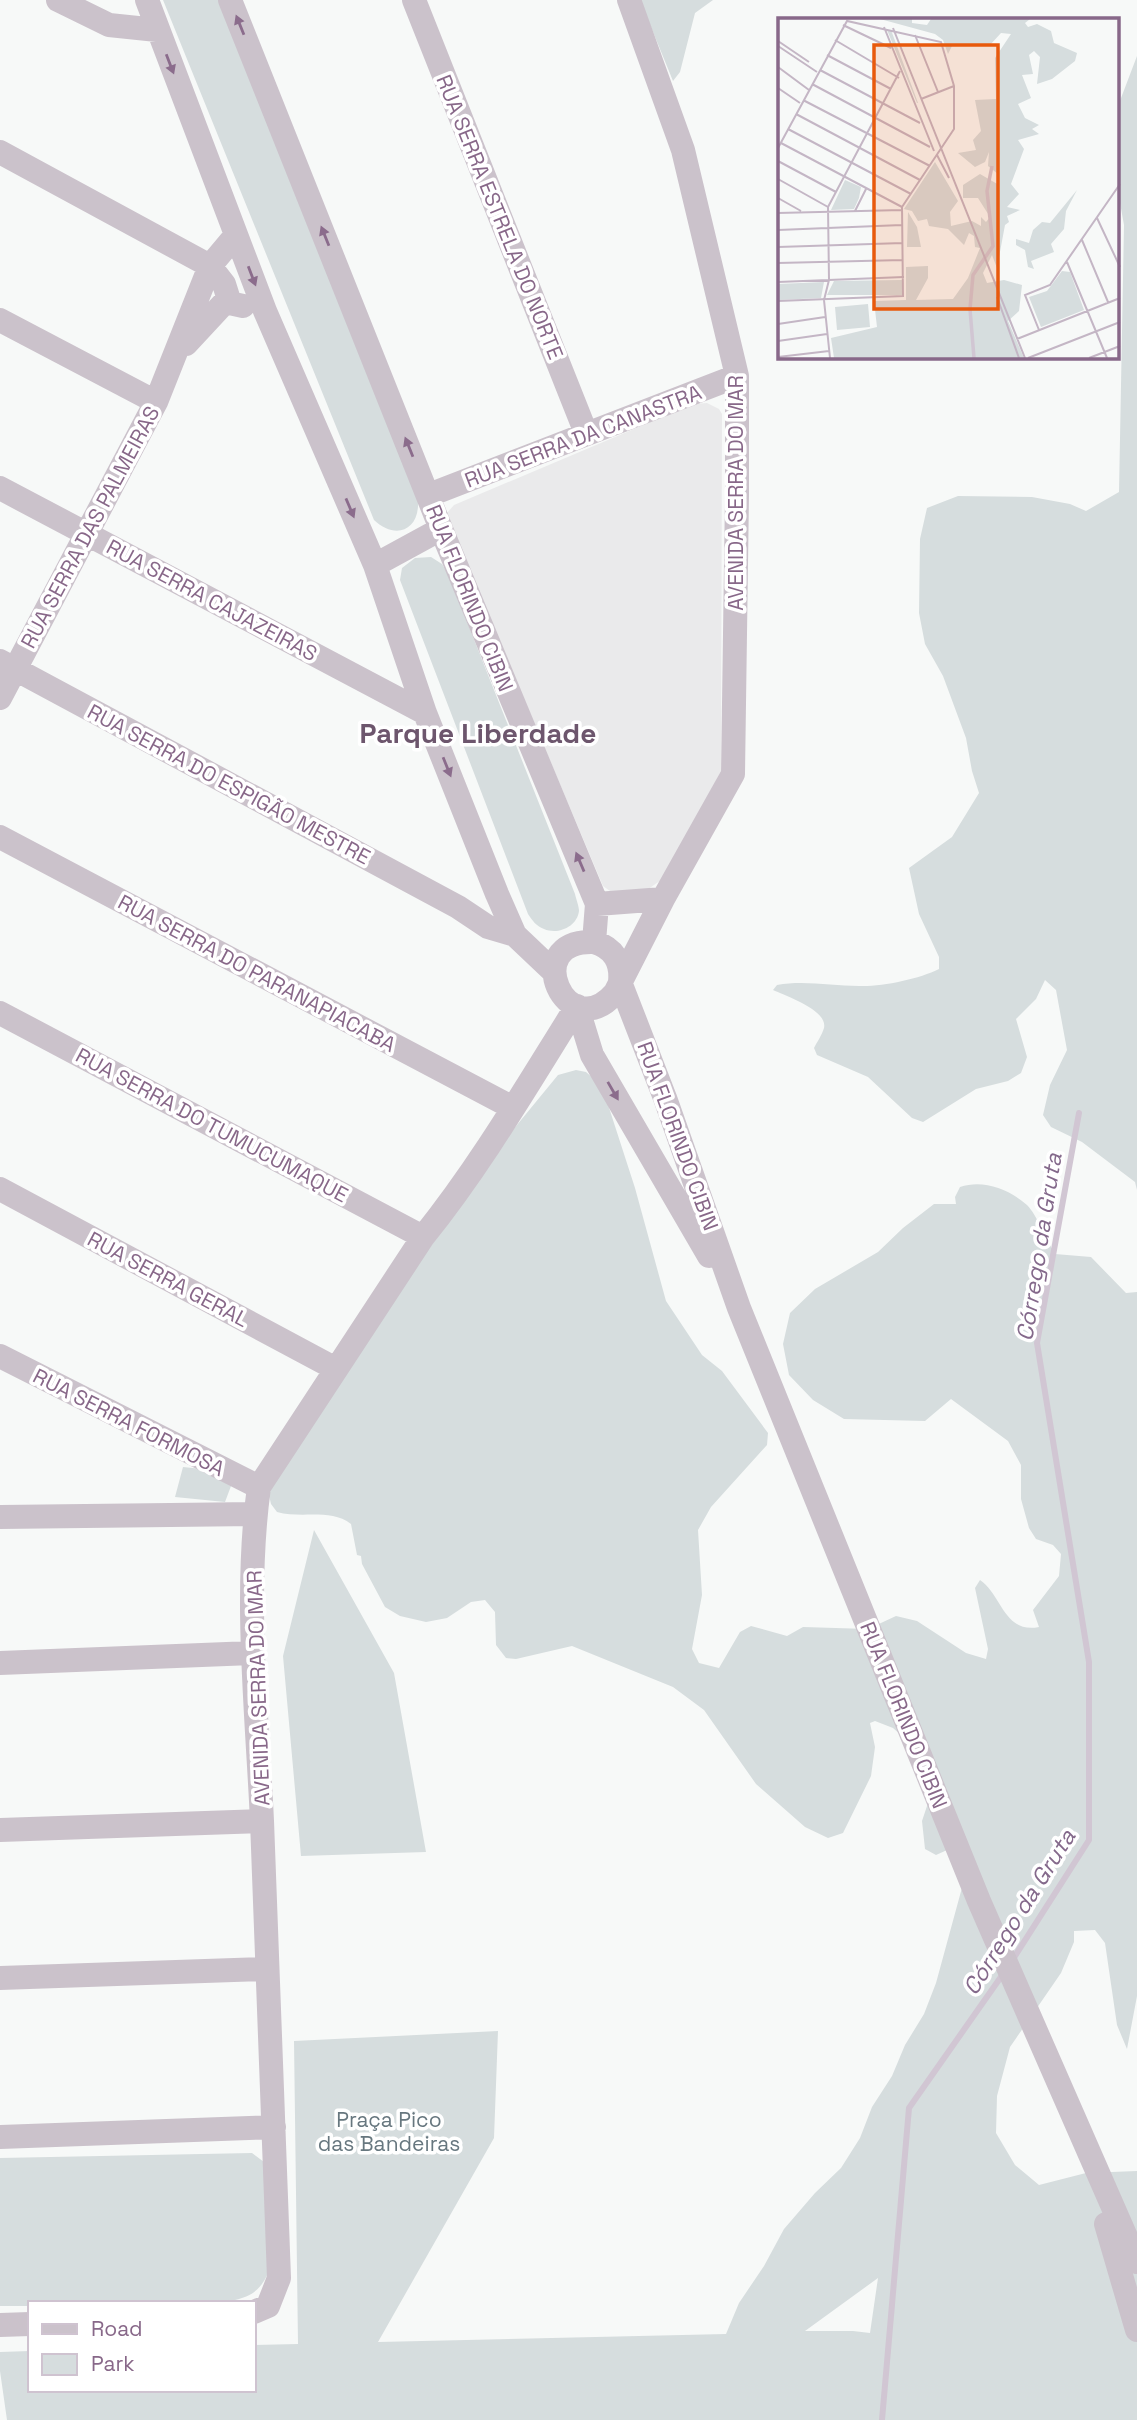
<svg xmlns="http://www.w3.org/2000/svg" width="1137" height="2420" viewBox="0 0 1137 2420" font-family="'Space Grotesk',sans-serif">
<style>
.built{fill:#eaeaeb}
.green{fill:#d6ddde;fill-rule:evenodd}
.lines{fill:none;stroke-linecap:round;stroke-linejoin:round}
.stream{stroke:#d1c6d3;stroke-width:6}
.minor{stroke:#cbc2cb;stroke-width:24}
.oneway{fill:#8b6c8c}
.labels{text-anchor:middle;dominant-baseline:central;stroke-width:7;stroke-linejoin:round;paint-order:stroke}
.street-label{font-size:21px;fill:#886889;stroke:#fff}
.park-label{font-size:21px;fill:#67777f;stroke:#fff}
.water-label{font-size:23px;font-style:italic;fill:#84698b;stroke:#fff}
.district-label{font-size:28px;font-weight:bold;fill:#6d566d;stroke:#fff}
.inset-river{fill:none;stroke:#d1c6d3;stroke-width:3.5}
.inset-road{fill:none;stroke:#c4b6c5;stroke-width:2}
.view{fill:#e8590c;fill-opacity:0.15;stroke:#e8590c;stroke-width:3.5}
.inset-edge{fill:none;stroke:#886889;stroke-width:3.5}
</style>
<rect width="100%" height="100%" fill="#f7f9f8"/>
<path class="built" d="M707 403 719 409 722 414 721 771 664 878 644 892 610 891 603 886 446 514 454 505 693 404Z"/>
<path class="green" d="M163 0H219L418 500C420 531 395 540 374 520Z
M640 0H713L695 13 680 72 673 81Z
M1137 56V1190L1135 1182 1082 1142 1051 1127 1043 1115 1050 1085 1067 1050 1056 990 1045 980 1036 999 1016 1019 1027 1057 1021 1073 1008 1081 976 1089 923 1122 912 1118 868 1077 817 1055 814 1048C817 1042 822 1035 824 1028 828 1010 786 996 773 990L777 985C804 980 832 986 859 986 881 987 919 979 939 969V957L919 914 909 868 952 837 979 793 972 771 966 738 943 676 925 644 919 613 920 539 927 508 958 496 1032 497 1070 504 1086 511 1119 492 1124 225 1118 192V106Z
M431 557 442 564 448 574 575 894C576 899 579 906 579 911 577 927 558 935 544 929 536 926 532 920 528 914L400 580 402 568 415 558Z
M576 1070 586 1072 602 1086 635 1188 666 1301 702 1355 722 1371 768 1433 767 1445 711 1507 698 1530 702 1595 692 1649 699 1663 719 1668 740 1632 751 1626 787 1636 803 1627 868 1629 896 1616 917 1621 966 1653 986 1659 988 1649 975 1588 980 1580C1002 1595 1004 1634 1039 1627L1033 1610 1059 1576 1061 1554 1053 1545 1036 1539 1029 1528 1021 1499V1465L1008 1441 951 1399 925 1421 844 1419 813 1400 789 1375 783 1344 790 1313 815 1289 878 1252 903 1228 934 1204H956L955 1197 960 1187C983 1179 1009 1189 1027 1205 1037 1215 1047 1241 1055 1254L1091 1257 1126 1293 1137 1292V1996L1127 2049 1117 2025 1105 1943 1095 1930 1074 1931V1942L1061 1973 1010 2047 997 2096 996 2133 1015 2165 1039 2185 1086 2173 1137 2171V2420H7L0 2371V2352L30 2351V2390H254V2345L298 2344 294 2041 498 2031 494 2138 378 2342 726 2334 739 2303 764 2266 784 2229 815 2193 841 2168 860 2138 872 2107 892 2076 905 2045 924 2014 936 1983 963 1884 956 1846 936 1855 925 1849 922 1821 931 1794 919 1751 893 1728 875 1721 870 1723 875 1747 871 1776 843 1833 828 1838 805 1827 756 1784 704 1710 673 1687 572 1646 516 1659 506 1658 496 1645 495 1612 485 1600 471 1602 447 1618 426 1622 400 1616 385 1607 362 1564 361 1556 357 1555 351 1524C330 1508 302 1519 277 1512L271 1504 268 1491 365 1339 512 1131 558 1075ZM878 2278 870 2333 853 2331H805Z
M183 1467 202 1469 231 1486 225 1502 175 1497Z
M314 1530 394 1673 426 1852 301 1856 283 1656Z
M252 2153 264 2162 269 2271C262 2288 253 2296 235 2300L30 2303V2306H0V2158Z"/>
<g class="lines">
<path class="stream" d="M1013 1959 1089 1840V1662L1037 1343 1079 1113
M882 2420 909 2108 1003 1974"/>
<path class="minor" d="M58 0 109 25 157 30
M147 0 265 311 375 565 425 713 497 894 515 935 554 972
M230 0 441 529 597 904 594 942C614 948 622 962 620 982L665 1098 739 1308 979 1901 1137 2262
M414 0 586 433
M0 152 210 266 224 284 230 303
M0 320 156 402
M186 344 225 302 243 306
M0 488 425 713
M429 495 737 376
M375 565 441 529
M0 661 458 907 488 927 515 935
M0 698 156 402 210 266 236 235
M0 837 513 1108
M597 904 663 899
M594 942C518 939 567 1048 615 993L663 899 733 774 737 494V376L683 150 629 0
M577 1006 592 1055 709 1256
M0 1013 423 1237
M0 1189 336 1369
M0 1356 259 1487
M0 1517 255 1514
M0 1663 252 1653
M0 1830 262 1821
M0 1978 266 1969
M0 2137 274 2127
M1106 2224 1137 2330
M254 2312 268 2306 279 2278C274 2126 268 1974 262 1821 257 1712 244 1595 259 1487L423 1237C481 1165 528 1084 577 1006
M0 2325 30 2324"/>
</g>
<defs><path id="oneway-solid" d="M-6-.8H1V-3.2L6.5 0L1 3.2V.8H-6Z" transform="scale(1.75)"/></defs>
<g class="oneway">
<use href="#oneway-solid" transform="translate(240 25) rotate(-112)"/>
<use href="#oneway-solid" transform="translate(170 64) rotate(69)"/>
<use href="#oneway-solid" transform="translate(325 236) rotate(-112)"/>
<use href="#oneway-solid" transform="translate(252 276) rotate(69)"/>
<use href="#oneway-solid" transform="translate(409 447) rotate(-112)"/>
<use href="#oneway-solid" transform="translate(350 508) rotate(67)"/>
<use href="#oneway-solid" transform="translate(447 767) rotate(68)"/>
<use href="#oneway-solid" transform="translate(580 862) rotate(-113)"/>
<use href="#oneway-solid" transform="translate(613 1091) rotate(60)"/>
</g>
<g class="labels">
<g class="street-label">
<text transform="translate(500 217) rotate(68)">RUA SERRA ESTRELA DO NORTE</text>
<text transform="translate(583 436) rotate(-21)">RUA SERRA DA CANASTRA</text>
<text transform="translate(735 493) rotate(-90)">AVENIDA SERRA DO MAR</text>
<text transform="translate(90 527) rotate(-62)">RUA SERRA DAS PALMEIRAS</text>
<text transform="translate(470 598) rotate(68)">RUA FLORINDO CIBIN</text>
<text transform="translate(212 600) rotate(28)">RUA SERRA CAJAZEIRAS</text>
<text transform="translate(229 784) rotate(28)">RUA SERRA DO ESPIGÃO MESTRE</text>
<text transform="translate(257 973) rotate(28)">RUA SERRA DO PARANAPIACABA</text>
<text transform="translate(212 1125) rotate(28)">RUA SERRA DO TUMUCUMAQUE</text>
<text transform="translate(678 1136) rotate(70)">RUA FLORINDO CIBIN</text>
<text transform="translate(168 1279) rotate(28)">RUA SERRA GERAL</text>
<text transform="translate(129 1422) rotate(27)">RUA SERRA FORMOSA</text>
<text transform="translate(258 1688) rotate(-92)">AVENIDA SERRA DO MAR</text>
<text transform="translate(904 1715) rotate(68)">RUA FLORINDO CIBIN</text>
</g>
<g class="park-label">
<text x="389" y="2119">Praça Pico<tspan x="389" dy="24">das Bandeiras</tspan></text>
</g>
<g class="water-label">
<text transform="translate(1039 1247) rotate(-81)">Córrego da Gruta</text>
<text transform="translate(1019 1912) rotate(-58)">Córrego da Gruta</text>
</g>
<g class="district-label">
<text x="478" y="733">Parque Liberdade</text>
</g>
</g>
<g transform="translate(778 18)">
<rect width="341" height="341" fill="#f7f9f8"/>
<path d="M102 1H134V5L149 7 153 1H252L247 5 250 9 259 6 273 13 276 25 299 35 297 43 274 61 259 66 262 39 256 33 251 37 255 56 244 57 253 80 240 86 247 100 261 107 254 111 261 116 240 122 246 131 233 166 241 176 229 189 242 192 229 198 231 204 227 207 219 250 214 237 205 255 209 265 226 262 244 267 241 293 230 303 246 340H56L53 320 99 309 96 283 128 282V249L150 248V260L138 282 175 281 190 260 202 230 197 229 196 218 191 215 186 227 170 211 151 208 149 201 140 203 134 193 126 191 157 144 180 183 172 194 173 208 194 203 203 208V199L208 204 212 199 200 180H185V167L202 156 221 167 220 156 210 148 211 134 207 144 197 149 180 135 198 132 195 122 203 113 197 82 218 81 217 40 233 16 223 15 212 27 175 26 170 36 165 22 157 16ZM109 12H113L140 85H139ZM67 162 83 169 81 180 76 191 53 192ZM299 172 288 193 286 211 273 226 276 234 253 243 256 251 250 249 247 232 238 227V221L251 225 255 212 264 204 272 205ZM130 194 139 209 143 229H129ZM284 253 292 254 306 292 263 309 251 279 269 273ZM124 262V277H49L56 263ZM46 264 43 280 0 282V266ZM90 286 92 309 59 312 57 289Z" fill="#d6ddde"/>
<path class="inset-river" d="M196 340 192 291 195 257 215 228 209 173 214 148"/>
<path class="inset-road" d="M65 7 113 30M106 9 156 133M115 10 247 340M137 17 160 74M57 22 121 60M0 23 31 44M0 28 39 54M49 37 113 71M0 49 31 72M42 52 142 105M34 66 152 129M0 70 22 85M143 81 176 68M25 82 152 148M18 96 142 162M10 111 133 176M3 125 124 189M0 130 69 3 163 24 176 68V111L124 189 125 278 0 283M159 137 171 160M0 143 58 174M0 161 50 189M0 180 23 193M77 193 88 171M0 195 124 192M319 200 342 249M0 212 124 207M304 222 330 284M0 229 125 225M289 244 329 340M0 245 125 242M0 264 126 259M219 279 241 340M0 306 47 299M261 312 247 277 272 267 342 166M239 321 342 280M0 323 49 316M0 339 51 333M52 340 46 282 51 262 50 189 122 53M250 340 342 304M311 340 342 328"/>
<path class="view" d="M96 27H220V291H96Z"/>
<rect width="341" height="341" class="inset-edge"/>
</g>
<rect x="28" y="2301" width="228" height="91" fill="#ffffff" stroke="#cfc3d0" stroke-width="2"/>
<rect x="42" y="2324" width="35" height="10" fill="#cbc2cb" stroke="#cfc3d0" stroke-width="2"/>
<text x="91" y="2336" font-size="21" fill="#886889">Road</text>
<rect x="42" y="2354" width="35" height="21" fill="#d6ddde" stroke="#cfc3d0" stroke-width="2"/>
<text x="91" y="2371" font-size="21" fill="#886889">Park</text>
</svg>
